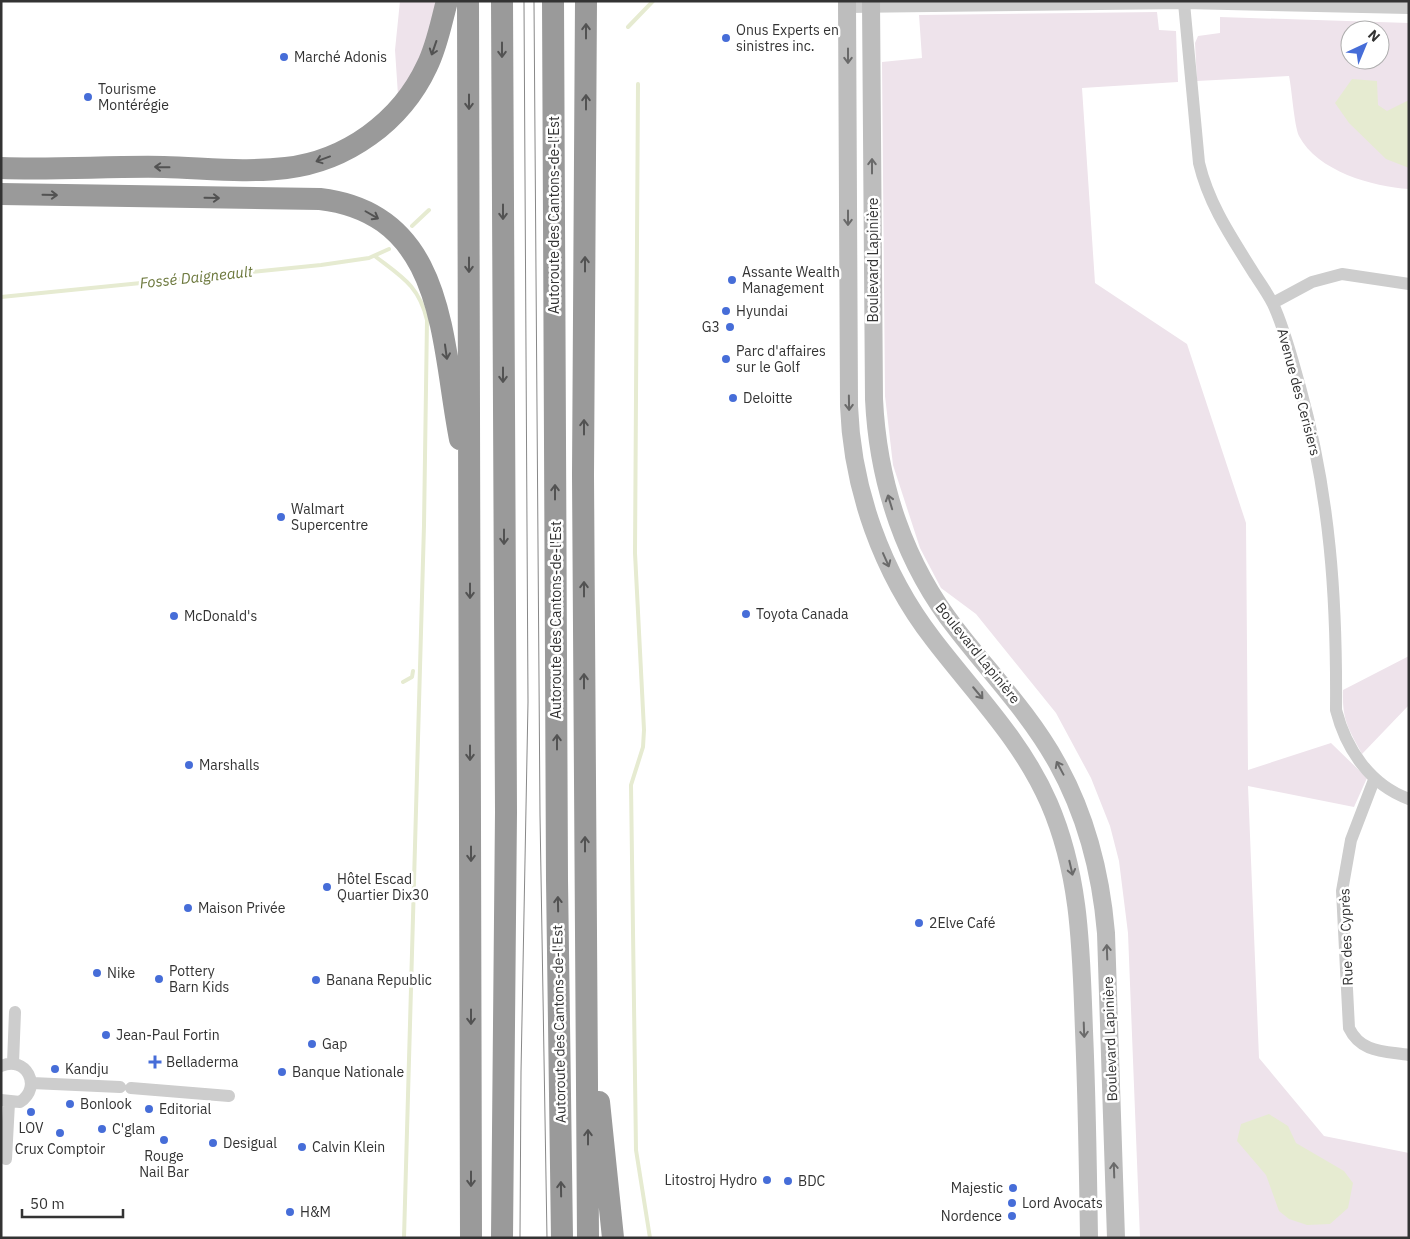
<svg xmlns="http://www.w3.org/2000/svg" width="1410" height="1239" viewBox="0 0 1410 1239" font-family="'IBM Plex Sans',sans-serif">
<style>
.green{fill:#eee3eb;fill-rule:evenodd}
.water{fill:#e6ebd1}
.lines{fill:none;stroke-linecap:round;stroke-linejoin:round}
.stream{stroke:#e6ebd1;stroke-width:4}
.street{stroke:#cdcdcd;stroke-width:12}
.secondary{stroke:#bdbdbd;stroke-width:18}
.highway{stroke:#9a9a9a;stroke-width:22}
.tram{stroke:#888;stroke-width:1}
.oneway{stroke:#525252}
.oneway2{stroke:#6a6a6a}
.poi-dot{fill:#466dd8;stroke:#fff;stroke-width:2}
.labels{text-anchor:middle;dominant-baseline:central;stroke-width:5;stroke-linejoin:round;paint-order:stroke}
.poi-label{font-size:14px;fill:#333;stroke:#fff;text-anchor:start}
.street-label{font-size:14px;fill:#333;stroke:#fff}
.water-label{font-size:15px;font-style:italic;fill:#6b773b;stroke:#fff}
</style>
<rect width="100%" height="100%" fill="#fff"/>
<path class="green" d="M400 1H438L420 61 398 95 395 50Z
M1157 12 1159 30 1176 31 1178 82 1082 88 1095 283 1187 344 1246 523 1248 770 1331 743 1367 778 1354 807 1248 786 1259 1058 1324 1136 1409 1153V1238H1140L1128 933 1119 861 1110 826 1091 778 1056 713 976 614 941 588 920 548 893 465 885 396 882 62 922 58 919 15Z
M1220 17 1409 23V189C1373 187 1317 171 1299 136 1294 125 1292 90 1289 76L1197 81 1195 43 1198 36 1220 33ZM1350 30H1380V60H1350Z
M1409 656V705L1362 754C1348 728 1342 720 1343 690Z"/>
<path class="water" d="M1352 79 1377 81 1378 105 1387 111 1409 100V168L1386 159 1349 123 1335 103Z
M1269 1114 1288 1126 1296 1143 1344 1171 1353 1183 1348 1208 1330 1224 1307 1225 1289 1219 1279 1211 1266 1175 1237 1141 1241 1124Z"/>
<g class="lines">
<path class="stream" d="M628 27 653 1
M638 84 635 553 644 730 643 747 631 785 636 1150 650 1238
M412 226 429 210
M376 257C402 277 419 286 427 320L424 525 404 1238
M1 297 321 265 369 258 389 249
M403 682 412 677 413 671"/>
<path class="street" d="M1184 3 1199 163C1209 205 1232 238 1255 275 1261 284 1268 294 1273 304 1285 330 1292 359 1300 387 1330 495 1337 598 1336 710 1346 749 1370 785 1409 799
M847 7 1184 3 1409 8
M1273 303 1312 282 1342 274 1409 284
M1374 780 1351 840 1342 891 1349 1028C1361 1053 1384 1051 1409 1055
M13 1063 15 1012
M1 1066C26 1055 43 1087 20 1102L1 1100
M32 1083 120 1087
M131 1088 229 1096
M6 1159 9 1103"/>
<path class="secondary" d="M847 1 849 406C852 489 882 573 933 639 974 693 1021 739 1049 803 1081 877 1081 952 1084 1031 1087 1100 1088 1169 1089 1238
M871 1 874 399C878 484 905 564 957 630 991 674 1030 714 1057 763 1086 815 1101 874 1106 933L1116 1238"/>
<path class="highway" d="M468 1 471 1238
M502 1 506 812 502 1238
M553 1 557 880 562 1238
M586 1 583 475 588 1238
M1 168C56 170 110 166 164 167 204 168 246 173 286 168 346 161 401 122 427 66 437 46 441 23 447 1
M1 194 320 199C447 214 441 343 460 439
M599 1102 613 1238"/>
<path class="tram" d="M534 1 540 815 547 1238
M520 1238 521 1072 528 702 524 1"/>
</g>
<defs><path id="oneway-shaft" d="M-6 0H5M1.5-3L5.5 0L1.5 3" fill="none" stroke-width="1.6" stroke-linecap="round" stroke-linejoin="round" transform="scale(1.25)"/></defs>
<g class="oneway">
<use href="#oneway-shaft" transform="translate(586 31) rotate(-90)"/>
<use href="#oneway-shaft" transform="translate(434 48) rotate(109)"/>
<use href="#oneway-shaft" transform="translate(502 50) rotate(90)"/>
<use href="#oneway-shaft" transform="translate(469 102) rotate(90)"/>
<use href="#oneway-shaft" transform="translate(586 102) rotate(-90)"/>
<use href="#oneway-shaft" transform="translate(323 159) rotate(160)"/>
<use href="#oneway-shaft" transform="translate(162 167) rotate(-179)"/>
<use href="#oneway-shaft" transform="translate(50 195) rotate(1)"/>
<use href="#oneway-shaft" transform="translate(212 198) rotate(1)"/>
<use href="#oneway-shaft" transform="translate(503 212) rotate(90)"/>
<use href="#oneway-shaft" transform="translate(372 215) rotate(30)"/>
<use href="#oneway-shaft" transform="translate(585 264) rotate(-90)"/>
<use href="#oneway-shaft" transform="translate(469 265) rotate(90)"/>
<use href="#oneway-shaft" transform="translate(446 352) rotate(82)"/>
<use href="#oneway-shaft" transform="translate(503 375) rotate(90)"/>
<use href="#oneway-shaft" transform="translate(584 427) rotate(-90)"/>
<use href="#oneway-shaft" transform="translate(555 492) rotate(-90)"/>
<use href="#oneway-shaft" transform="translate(504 537) rotate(90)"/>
<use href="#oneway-shaft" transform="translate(584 589) rotate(-90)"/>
<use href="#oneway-shaft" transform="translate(470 591) rotate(90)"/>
<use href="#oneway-shaft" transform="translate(584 681) rotate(-90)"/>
<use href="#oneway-shaft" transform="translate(557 742) rotate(-90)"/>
<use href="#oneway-shaft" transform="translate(470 753) rotate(90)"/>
<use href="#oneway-shaft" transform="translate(585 844) rotate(-90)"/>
<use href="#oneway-shaft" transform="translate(471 854) rotate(90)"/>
<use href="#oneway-shaft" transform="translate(558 904) rotate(-91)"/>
<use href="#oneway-shaft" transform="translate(471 1017) rotate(90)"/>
<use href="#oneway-shaft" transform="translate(588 1137) rotate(-90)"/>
<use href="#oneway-shaft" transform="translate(471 1179) rotate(90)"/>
<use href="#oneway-shaft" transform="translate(561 1189) rotate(-91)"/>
</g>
<g class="oneway2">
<use href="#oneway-shaft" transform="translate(848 56) rotate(90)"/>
<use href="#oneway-shaft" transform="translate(872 166) rotate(-90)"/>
<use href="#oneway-shaft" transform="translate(848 218) rotate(90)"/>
<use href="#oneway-shaft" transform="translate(849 403) rotate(89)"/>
<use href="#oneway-shaft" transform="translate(890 502) rotate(-107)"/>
<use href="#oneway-shaft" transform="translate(886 560) rotate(66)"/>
<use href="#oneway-shaft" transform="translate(978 693) rotate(50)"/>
<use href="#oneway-shaft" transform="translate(1060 768) rotate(-118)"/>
<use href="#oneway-shaft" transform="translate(1071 868) rotate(77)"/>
<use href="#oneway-shaft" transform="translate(1107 952) rotate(-92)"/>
<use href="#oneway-shaft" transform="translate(1084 1030) rotate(88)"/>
<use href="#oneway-shaft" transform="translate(1114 1170) rotate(-92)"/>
</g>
<g class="poi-dot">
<circle cx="726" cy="38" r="5"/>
<circle cx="284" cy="57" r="5"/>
<circle cx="88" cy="97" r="5"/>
<circle cx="732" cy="280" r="5"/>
<circle cx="726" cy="311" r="5"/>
<circle cx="730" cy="327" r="5"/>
<circle cx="726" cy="359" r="5"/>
<circle cx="733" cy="398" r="5"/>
<circle cx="281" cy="517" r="5"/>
<circle cx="746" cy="614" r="5"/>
<circle cx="174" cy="616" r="5"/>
<circle cx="189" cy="765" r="5"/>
<circle cx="327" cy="887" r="5"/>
<circle cx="188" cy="908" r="5"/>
<circle cx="919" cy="923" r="5"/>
<circle cx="97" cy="973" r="5"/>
<circle cx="159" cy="979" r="5"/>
<circle cx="316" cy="980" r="5"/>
<circle cx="106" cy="1035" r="5"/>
<circle cx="312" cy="1044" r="5"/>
<path d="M152.5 1054.5h5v5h5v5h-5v5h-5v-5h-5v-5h5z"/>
<circle cx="55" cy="1069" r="5"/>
<circle cx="282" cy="1072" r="5"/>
<circle cx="70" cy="1104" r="5"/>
<circle cx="149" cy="1109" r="5"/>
<circle cx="31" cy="1112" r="5"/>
<circle cx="102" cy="1129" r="5"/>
<circle cx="60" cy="1133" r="5"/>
<circle cx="164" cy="1140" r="5"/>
<circle cx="213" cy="1143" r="5"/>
<circle cx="302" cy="1147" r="5"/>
<circle cx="767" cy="1180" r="5"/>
<circle cx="788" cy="1181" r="5"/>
<circle cx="1013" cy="1188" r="5"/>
<circle cx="1012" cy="1203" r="5"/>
<circle cx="290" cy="1212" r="5"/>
<circle cx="1012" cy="1216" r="5"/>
</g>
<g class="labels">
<g class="poi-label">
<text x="736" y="30">Onus Experts en<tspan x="736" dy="16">sinistres inc.</tspan></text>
<text x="294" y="57">Marché Adonis</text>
<text x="98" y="89">Tourisme<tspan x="98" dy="16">Montérégie</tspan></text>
<text x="742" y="272">Assante Wealth<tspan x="742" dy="16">Management</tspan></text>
<text x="736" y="311">Hyundai</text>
<text x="720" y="327" text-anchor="end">G3</text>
<text x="736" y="351">Parc d'affaires<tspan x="736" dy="16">sur le Golf</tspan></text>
<text x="743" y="398">Deloitte</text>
<text x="291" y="509">Walmart<tspan x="291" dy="16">Supercentre</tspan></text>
<text x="756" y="614">Toyota Canada</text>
<text x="184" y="616">McDonald's</text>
<text x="199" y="765">Marshalls</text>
<text x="337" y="879">Hôtel Escad<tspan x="337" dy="16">Quartier Dix30</tspan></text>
<text x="198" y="908">Maison Privée</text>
<text x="929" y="923">2Elve Café</text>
<text x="169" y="971">Pottery<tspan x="169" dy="16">Barn Kids</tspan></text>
<text x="107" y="973">Nike</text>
<text x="326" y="980">Banana Republic</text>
<text x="116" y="1035">Jean-Paul Fortin</text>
<text x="322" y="1044">Gap</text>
<text x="166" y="1062">Belladerma</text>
<text x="65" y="1069">Kandju</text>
<text x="292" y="1072">Banque Nationale</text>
<text x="80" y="1104">Bonlook</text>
<text x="159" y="1109">Editorial</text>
<text x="31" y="1128" text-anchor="middle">LOV</text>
<text x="112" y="1129">C'glam</text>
<text x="223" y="1143">Desigual</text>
<text x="312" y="1147">Calvin Klein</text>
<text x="60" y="1149" text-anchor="middle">Crux Comptoir</text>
<text x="164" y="1156" text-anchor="middle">Rouge<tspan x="164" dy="16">Nail Bar</tspan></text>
<text x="757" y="1180" text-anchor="end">Litostroj Hydro</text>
<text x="798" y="1181">BDC</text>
<text x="1003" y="1188" text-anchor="end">Majestic</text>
<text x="1022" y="1203">Lord Avocats</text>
<text x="300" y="1212">H&amp;M</text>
<text x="1002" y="1216" text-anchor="end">Nordence</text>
</g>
<g class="street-label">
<text transform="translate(554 215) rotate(-90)">Autoroute des Cantons-de-l'Est</text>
<text transform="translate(873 260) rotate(-90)">Boulevard Lapinière</text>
<text transform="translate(1299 392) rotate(75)">Avenue des Cerisiers</text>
<text transform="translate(556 620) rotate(-90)">Autoroute des Cantons-de-l'Est</text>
<text transform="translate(978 653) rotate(51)">Boulevard Lapinière</text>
<text transform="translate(1346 937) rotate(-92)">Rue des Cyprès</text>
<text transform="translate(559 1024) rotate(-91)">Autoroute des Cantons-de-l'Est</text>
<text transform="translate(1110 1039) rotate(-92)">Boulevard Lapinière</text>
</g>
<g class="water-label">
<text transform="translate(196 277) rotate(-6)">Fossé Daigneault</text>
</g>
</g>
<rect width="1410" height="1239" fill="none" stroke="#333333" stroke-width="5"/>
<g transform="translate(1365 45) rotate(44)"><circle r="24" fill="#ffffff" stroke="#adadad"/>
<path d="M0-4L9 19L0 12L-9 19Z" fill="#466dd8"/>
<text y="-8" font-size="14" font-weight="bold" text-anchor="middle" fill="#333333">N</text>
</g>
<path d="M22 1209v8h101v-8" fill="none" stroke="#333333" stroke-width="2.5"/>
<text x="30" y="1209" font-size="15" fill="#333333" stroke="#ffffff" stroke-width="4" paint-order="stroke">50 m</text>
</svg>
